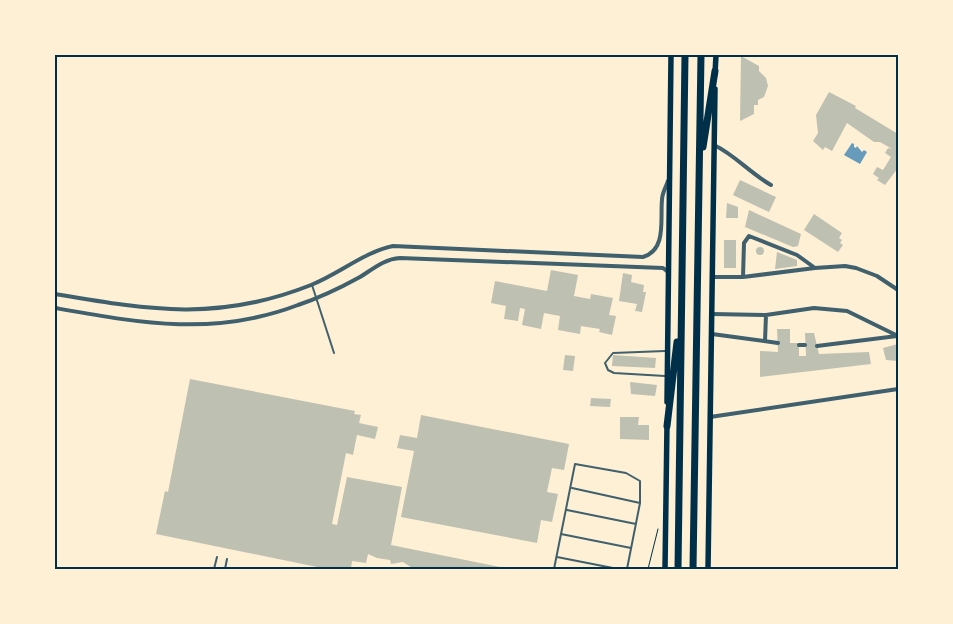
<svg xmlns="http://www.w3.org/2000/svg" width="953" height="624" viewBox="0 0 953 624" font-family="Mulish,sans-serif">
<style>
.water{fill:#669bbc}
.building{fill:#bec0b2}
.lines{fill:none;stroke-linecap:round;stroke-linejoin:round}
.path{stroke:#003049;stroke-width:1}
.service{stroke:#3f606c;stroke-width:2}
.minor{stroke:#3f606c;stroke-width:4}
.secondary{stroke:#003049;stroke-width:5.5}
.trunk{stroke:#003049;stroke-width:7}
.neatline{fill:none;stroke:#003049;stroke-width:2}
</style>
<rect width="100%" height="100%" fill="#fdf0d5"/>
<path class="water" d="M852 143 854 144V147L856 148 857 146 862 152 864 150 867 152 860 164 844 155Z"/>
<path class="building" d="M741 56 759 66V71L766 78 768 86 764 97 758 100V105H754V114L740 121Z
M829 92 856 106 855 108 898 134V168L885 185 877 180 879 178 873 174 877 167 883 170 891 157 885 153 888 148 892 149 880 142H874L847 123 832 151 825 147 823 150 813 141 818 133 816 115Z
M740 180 776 197 769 212 733 195Z
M727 203 738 207V218H726Z
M749 210 801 234 798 246 793 247 745 227Z
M814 214 842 233 839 238 842 240 840 243 843 245 838 252 804 230Z
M724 240H736V268H724Z
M756 251a4 4 0 1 1 8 0a4 4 0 1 1-8 0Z
M777 252 797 260V266L775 269Z
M551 270 578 275 574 296 590 299 591 294 613 298 609 315 616 316 612 335 599 332 600 329 581 326 580 334 558 330 560 316 544 313 541 329 522 325 525 309 520 308 518 321 504 319 506 306 491 303 495 281 547 291Z
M623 273 632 275 631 282 644 285 643 292H646L642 312 635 311 637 304 619 301Z
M777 329H790V343H799V356H806L805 333H814L819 354 869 352 871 364 760 377V351L778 352Z
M898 344V361L886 360 883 348Z
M565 355 575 356 573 371 563 370Z
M613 355 656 358 655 368 612 366Z
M190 379 355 411 354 414 361 415 359 423 378 427 375 439 357 435 353 455 346 453 332 524 337 525 347 477 402 487 391 545 510 569H414L403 562 391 564 390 560 377 558 368 554 366 563 352 561 351 569H327L156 534 165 491 168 492Z
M630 382 657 385 655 396 631 394Z
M591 398 611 399 610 407 590 406Z
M421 415 569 444 564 470 552 468 547 492 558 494 552 522 541 520 537 543 401 517 414 451 397 448 400 435 417 438Z
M620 417H639L638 425H649V440L620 439Z"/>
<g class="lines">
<path class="path" d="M648 569 658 529"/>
<path class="service" d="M312 285 334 353
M665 376 614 373 608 370 605 363 613 353 665 351
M572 488 640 503
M567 510 636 524
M561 534 631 548
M557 557 618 569
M214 569 217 557
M225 569 227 559
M554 569 575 464 626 473 640 481V503L627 569"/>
<path class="minor" d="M714 145C735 155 750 173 771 185
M713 277H743L815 268
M743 277 744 243 749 236 797 255 815 268 845 266 856 268 877 276 898 290
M55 294C150 310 218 322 311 285 339 274 364 252 393 246L643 257C667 250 660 219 662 200 662 193 666 187 668 181
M55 308C140 323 214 337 298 305 319 298 340 288 360 277 373 269 384 259 400 258L663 268 668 272
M712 314 766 315 814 308 847 311 898 336
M712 334 778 343
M765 341 766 315
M799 345H805
M817 346 897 336
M710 417 898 389"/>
<path class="secondary" d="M715 74 716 55
M667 402 671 55
M665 569 667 424
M708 569 715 89"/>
<path class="trunk" d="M703 147 715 71
M667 426 677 342
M678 569 685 55
M693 569 701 55"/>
</g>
<rect width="953" height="624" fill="none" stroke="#fdf0d5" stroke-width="112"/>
<rect x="56" y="56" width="841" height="512" class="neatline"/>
</svg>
